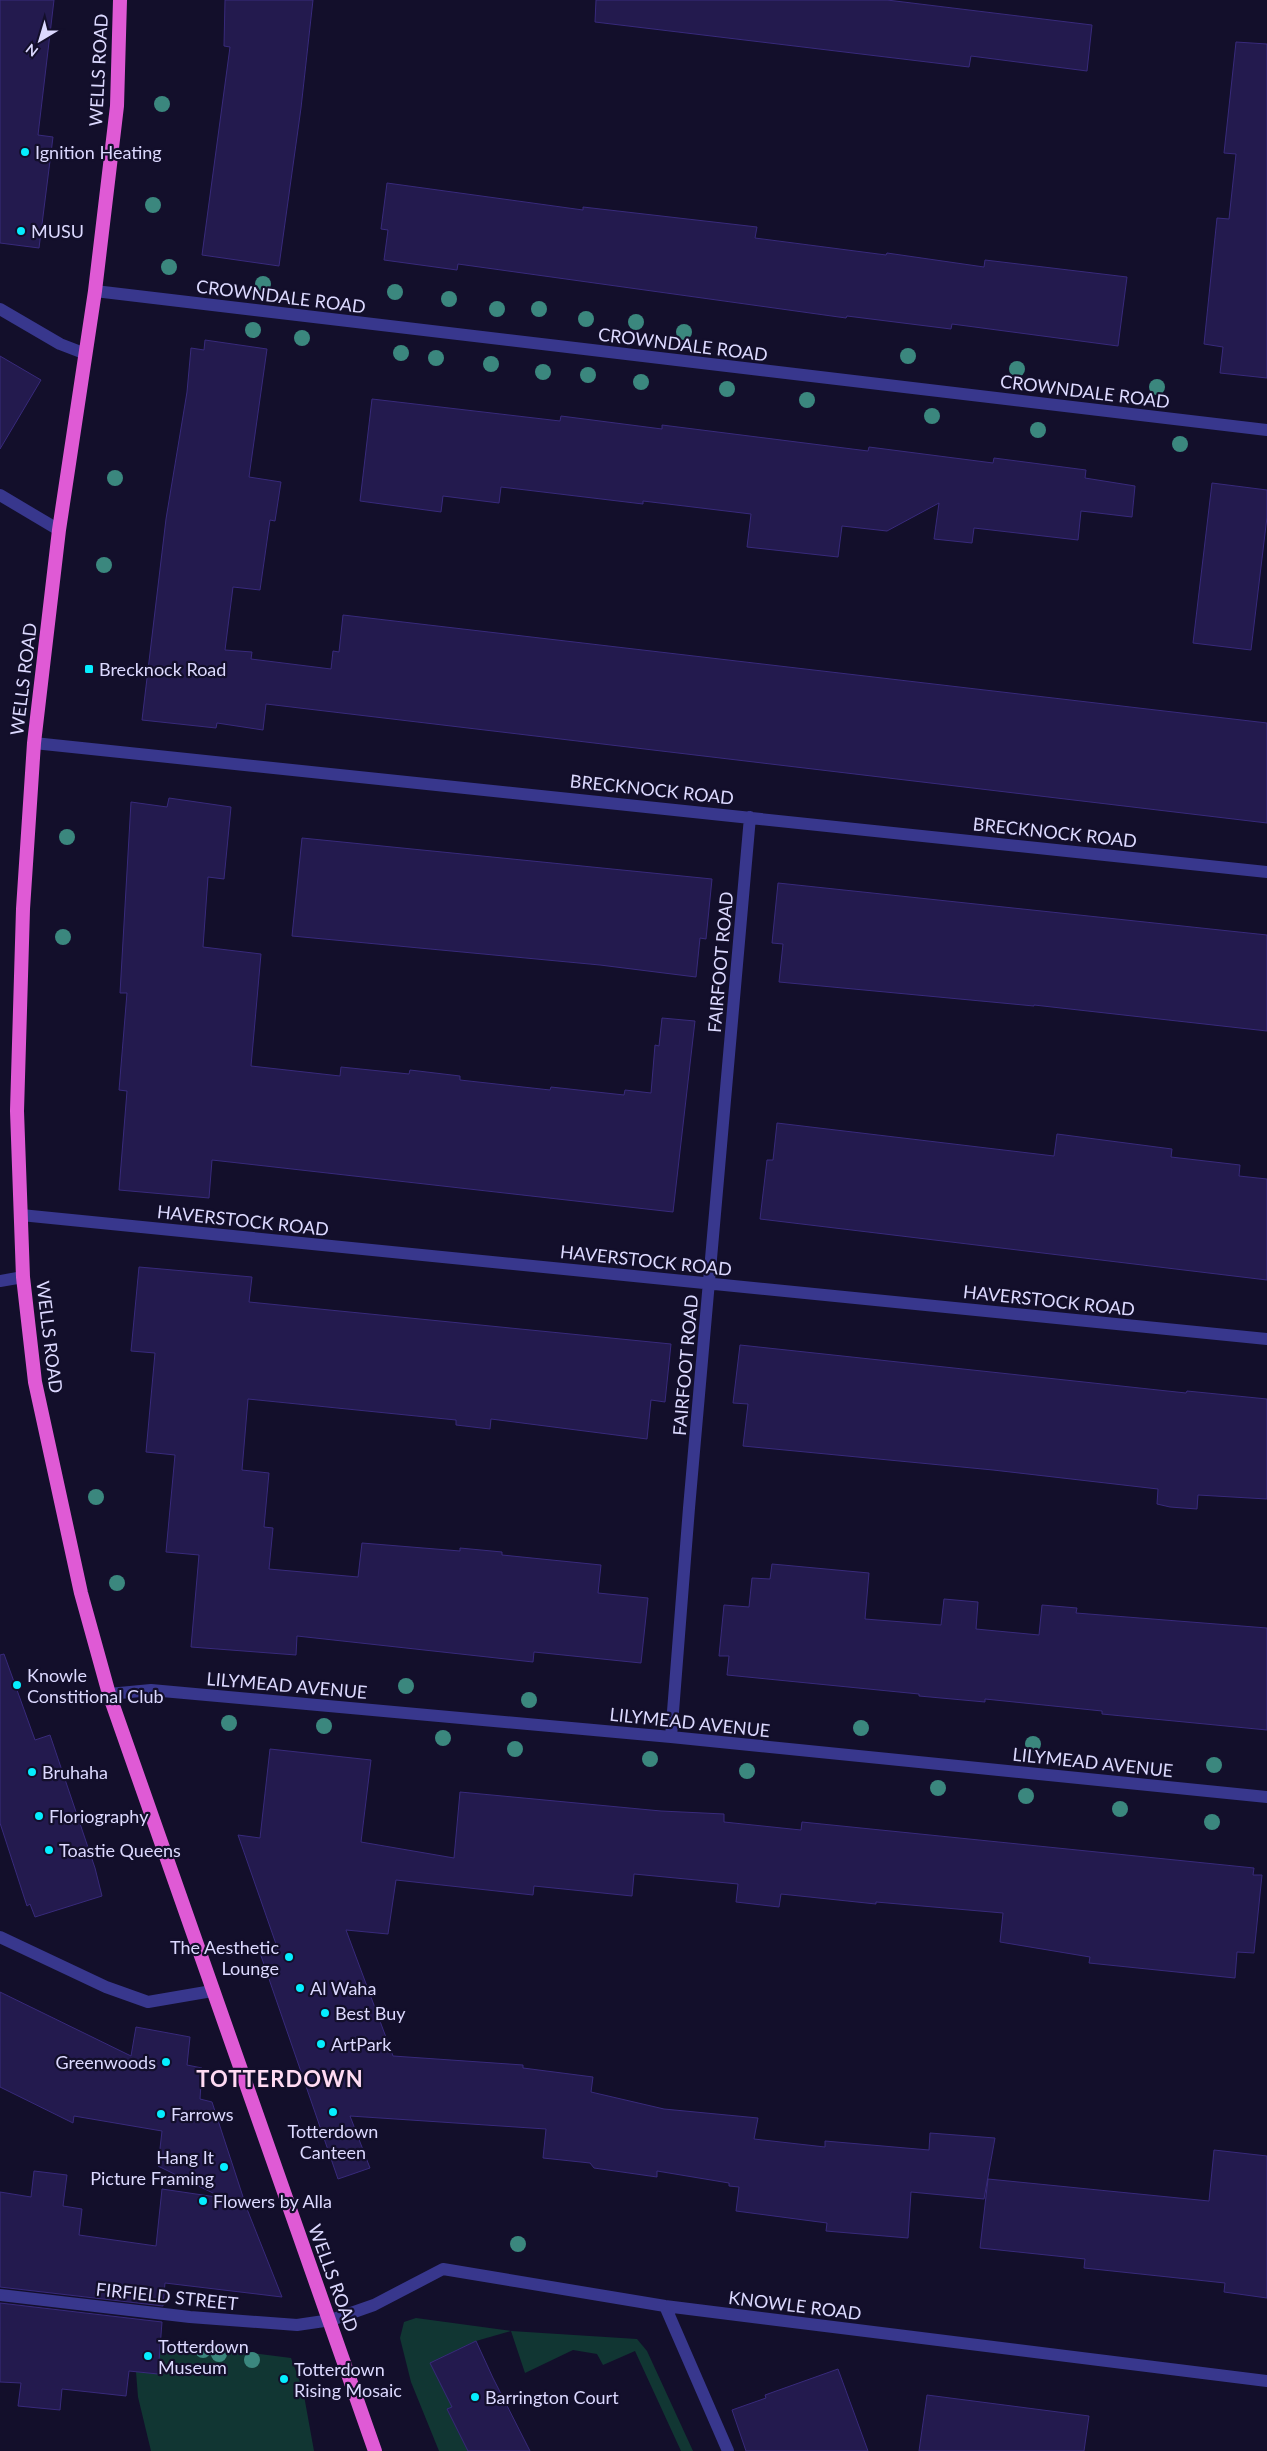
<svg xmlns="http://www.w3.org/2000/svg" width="1267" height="2451" viewBox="0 0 1267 2451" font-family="Lato,sans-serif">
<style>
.green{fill:#113633}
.building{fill:#231a4e;stroke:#382a7b}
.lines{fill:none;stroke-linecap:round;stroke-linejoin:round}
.minor{stroke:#38378d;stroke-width:12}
.trunk{stroke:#df5ad5;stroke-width:14}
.tree{fill:#3b877e}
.poi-dot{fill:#05eeff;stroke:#130f2b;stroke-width:2}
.labels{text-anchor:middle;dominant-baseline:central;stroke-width:4.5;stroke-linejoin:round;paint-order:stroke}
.street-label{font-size:18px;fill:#dcd9ff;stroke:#130f2b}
.poi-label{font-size:18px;fill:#dcd9ff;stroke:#130f2b;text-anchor:start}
.district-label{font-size:22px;font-weight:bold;letter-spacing:1px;fill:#ffdbf3;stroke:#130f2b}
</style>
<rect width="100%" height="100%" fill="#130f2b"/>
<path class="green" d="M416 2318 511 2331 637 2339 647 2351 693 2451H681L635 2351 603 2365 597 2354 573 2350 525 2373 511 2331 476 2341 431 2363 452 2407 447 2409 468 2451H439L411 2382 400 2338 404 2322Z
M160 2341 291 2358 303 2390 314 2451H151L138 2397 136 2372 158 2373Z"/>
<path class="building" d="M0 0H54L38 135 53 137 39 248 0 243Z
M225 0H313L301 108 279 266 202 255 230 47 224 46Z
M596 0H887L1092 25 1087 71 971 56 969 67 595 22Z
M1236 42 1267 44V378L1220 373 1223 347 1204 344 1217 218 1229 219 1236 154 1224 153Z
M387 183 583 210V207L757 227 755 238 886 255 887 253 984 267 985 260 1127 277 1118 346 952 324 951 329 847 316 846 318 458 264 457 270 384 260 388 230 381 229Z
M205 340 267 349 249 477 281 482 275 521 270 520 260 590 233 587 225 650 252 652 251 659 331 669 333 651 339 652 343 615 1267 723V823L266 704 263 730 217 723 216 728 142 720 166 519 187 392 191 348 204 350Z
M0 356 41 380 0 449Z
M372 399 560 421 561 416 662 429V425L868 451 869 447 993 463 994 458 1086 470 1085 478 1135 486 1132 517 1081 511 1078 540 974 528 972 543 934 539 939 503 887 531 842 526 838 557 747 547 751 514 643 501V504L501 487 499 503 443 496 441 512 360 501Z
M1212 483 1267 490V517L1251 650 1193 643Z
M169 798 231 807 224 879 208 877 203 947 261 954 251 1066 340 1076 341 1067 409 1074 410 1070 460 1076V1080L550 1090 551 1087 624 1095 625 1090 651 1093 655 1045 659 1046 662 1018 695 1021 673 1212 212 1160 209 1198 119 1190 127 1091 119 1090 127 993H120L131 802 167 807Z
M302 838 712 879 706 939 700 938 696 977 600 965 292 936Z
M778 883 1267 935V1031L1034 1005V1006L779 982 783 944 772 943Z
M777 1123 1054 1156 1057 1134 1172 1149 1171 1157 1240 1165 1239 1176 1267 1179V1280L760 1219 767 1160H773Z
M139 1267 252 1277 249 1302 671 1344 665 1402 651 1400 647 1439 491 1419 490 1429 456 1425V1420L248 1399 242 1470 269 1473 264 1527 273 1528 269 1569 358 1577 362 1543 460 1551V1548L502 1552V1555L601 1565 598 1593 648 1598 641 1663 534 1652 533 1662 297 1636 296 1655 191 1647 199 1555 166 1552 175 1455 146 1452 155 1353 131 1351Z
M740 1345 1186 1393 1187 1391 1267 1399V1499L1198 1495 1197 1509 1170 1507 1157 1504 1158 1489 993 1470 743 1446 748 1404 733 1403Z
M772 1564 869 1573 865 1619 941 1625 944 1599 978 1602 976 1629 1039 1635 1042 1605 1077 1608 1076 1613 1267 1628V1730L1102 1714V1711L985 1699V1702L919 1696V1694L727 1675 729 1656H719L724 1605 749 1607 752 1578 770 1579Z
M4 1654 35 1740 50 1735 95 1868 102 1896 35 1917 30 1904 27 1906 0 1823V1655Z
M270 1749 371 1760 361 1842 454 1858 460 1792 661 1811 724 1814V1822L801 1830 802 1822 1254 1868 1253 1875H1262L1254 1953 1237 1952 1235 1978 1089 1963 1090 1957 1000 1942 1003 1913 876 1902V1904L781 1894 779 1907 736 1902 738 1884 634 1874 632 1896 534 1886 533 1895 396 1880 388 1934 346 1930 393 2056 523 2065V2068L593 2077 591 2092 664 2109 758 2118 754 2139 825 2147V2141L929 2150 930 2133 995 2138 984 2199 911 2192 908 2238 826 2231 827 2223 736 2211 739 2187 729 2186V2183L657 2171V2177L594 2168 590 2163 543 2158 546 2129 350 2116 370 2168 338 2179 259 1950 276 1944 238 1835 260 1838Z
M0 1992 131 2056 136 2027 190 2037 187 2065 202 2068 200 2099 212 2102 247 2209 282 2297 165 2283 163 2306 0 2287V2192L31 2197 34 2171 67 2175 63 2206 82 2209 79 2235 156 2246 162 2189 223 2198 158 2166 162 2131 74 2116 73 2123 0 2087Z
M1214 2150 1267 2156V2298L1224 2292 1225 2283 1084 2268 1085 2259 980 2248 988 2179 1209 2201Z
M0 2303 162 2322 158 2374 129 2371 126 2396 62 2389 60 2410 18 2406 21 2383 0 2382Z
M476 2341 493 2378 530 2451H468L447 2409 452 2407 430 2363Z
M838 2369 868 2451H746L732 2410 766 2398 765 2395Z
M927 2395 1089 2416 1084 2451H919Z"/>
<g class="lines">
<path class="minor" d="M95 291 1267 430
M0 309 60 344 86 354
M0 495 59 530
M34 743 1267 872
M21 1215 1267 1339
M0 1281 23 1277
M109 1694 151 1690 671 1737 1267 1797
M671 1737 689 1508 750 817
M0 1937 106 1987 148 2002 212 1991
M0 2295 190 2317 297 2325 331 2320 374 2305 443 2269 665 2306 1267 2381
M665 2306 728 2451"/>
<path class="trunk" d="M120 0 117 106 95 291 59 530 34 743 23 909 17 1111 23 1277 35 1382 81 1593 109 1694 375 2451"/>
</g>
<g class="tree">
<circle cx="162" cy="104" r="8"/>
<circle cx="153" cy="205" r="8"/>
<circle cx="169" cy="267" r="8"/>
<circle cx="263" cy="284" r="8"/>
<circle cx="395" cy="292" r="8"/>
<circle cx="449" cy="299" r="8"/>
<circle cx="497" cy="309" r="8"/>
<circle cx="539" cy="309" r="8"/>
<circle cx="586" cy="319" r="8"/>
<circle cx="636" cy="322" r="8"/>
<circle cx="253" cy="330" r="8"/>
<circle cx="684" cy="332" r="8"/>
<circle cx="302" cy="338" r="8"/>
<circle cx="401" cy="353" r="8"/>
<circle cx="908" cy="356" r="8"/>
<circle cx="436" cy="358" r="8"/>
<circle cx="491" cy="364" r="8"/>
<circle cx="1017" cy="369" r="8"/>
<circle cx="543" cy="372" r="8"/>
<circle cx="588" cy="375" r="8"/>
<circle cx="641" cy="382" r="8"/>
<circle cx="1157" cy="387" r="8"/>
<circle cx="727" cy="389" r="8"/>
<circle cx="807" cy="400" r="8"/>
<circle cx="932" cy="416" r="8"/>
<circle cx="1038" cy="430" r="8"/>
<circle cx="1180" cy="444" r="8"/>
<circle cx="115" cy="478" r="8"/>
<circle cx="104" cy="565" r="8"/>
<circle cx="67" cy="837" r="8"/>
<circle cx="63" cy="937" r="8"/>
<circle cx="96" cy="1497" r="8"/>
<circle cx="117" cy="1583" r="8"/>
<circle cx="406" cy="1686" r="8"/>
<circle cx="529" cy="1700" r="8"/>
<circle cx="229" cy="1723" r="8"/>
<circle cx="324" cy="1726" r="8"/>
<circle cx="861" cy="1728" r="8"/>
<circle cx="443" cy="1738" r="8"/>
<circle cx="1033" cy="1744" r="8"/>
<circle cx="515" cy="1749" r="8"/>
<circle cx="650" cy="1759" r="8"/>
<circle cx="1214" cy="1765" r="8"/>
<circle cx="747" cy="1771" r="8"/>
<circle cx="938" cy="1788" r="8"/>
<circle cx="1026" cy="1796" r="8"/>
<circle cx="1120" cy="1809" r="8"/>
<circle cx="1212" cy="1822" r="8"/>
<circle cx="518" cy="2244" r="8"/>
<circle cx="203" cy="2350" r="8"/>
<circle cx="219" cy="2354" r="8"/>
<circle cx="252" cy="2360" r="8"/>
</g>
<g class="poi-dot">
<circle cx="25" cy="152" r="5"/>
<circle cx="21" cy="231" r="5"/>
<rect x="84" y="664" width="10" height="10" rx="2.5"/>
<circle cx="17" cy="1685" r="5"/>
<circle cx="32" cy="1772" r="5"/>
<circle cx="39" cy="1816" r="5"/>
<circle cx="49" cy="1850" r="5"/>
<circle cx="289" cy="1957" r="5"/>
<circle cx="300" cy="1988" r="5"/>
<circle cx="325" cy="2013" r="5"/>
<circle cx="321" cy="2044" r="5"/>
<circle cx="166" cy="2062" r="5"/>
<circle cx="333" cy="2112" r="5"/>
<circle cx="161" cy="2114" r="5"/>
<circle cx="224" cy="2167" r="5"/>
<circle cx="203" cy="2201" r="5"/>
<circle cx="148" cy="2356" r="5"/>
<circle cx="284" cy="2379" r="5"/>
<circle cx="475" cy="2397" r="5"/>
</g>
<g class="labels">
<g class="street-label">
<text transform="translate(98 70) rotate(-87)">WELLS ROAD</text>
<text transform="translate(281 296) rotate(7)">CROWNDALE ROAD</text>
<text transform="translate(683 344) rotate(7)">CROWNDALE ROAD</text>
<text transform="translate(1085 391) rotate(7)">CROWNDALE ROAD</text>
<text transform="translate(23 679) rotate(-83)">WELLS ROAD</text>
<text transform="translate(652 789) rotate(6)">BRECKNOCK ROAD</text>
<text transform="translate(1055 832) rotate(6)">BRECKNOCK ROAD</text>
<text transform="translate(720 962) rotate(-85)">FAIRFOOT ROAD</text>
<text transform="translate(243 1220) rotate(6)">HAVERSTOCK ROAD</text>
<text transform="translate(646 1260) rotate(6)">HAVERSTOCK ROAD</text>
<text transform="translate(1049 1300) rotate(6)">HAVERSTOCK ROAD</text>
<text transform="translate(50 1337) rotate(83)">WELLS ROAD</text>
<text transform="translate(685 1365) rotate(-85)">FAIRFOOT ROAD</text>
<text transform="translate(287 1685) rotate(5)">LILYMEAD AVENUE</text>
<text transform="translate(690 1722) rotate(6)">LILYMEAD AVENUE</text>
<text transform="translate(1093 1762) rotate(6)">LILYMEAD AVENUE</text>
<text transform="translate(334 2278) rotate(70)">WELLS ROAD</text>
<text transform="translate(167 2296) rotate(6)">FIRFIELD STREET</text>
<text transform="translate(795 2305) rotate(7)">KNOWLE ROAD</text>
</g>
<g class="poi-label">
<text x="35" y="152">Ignition Heating</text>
<text x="31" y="231">MUSU</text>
<text x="99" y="669">Brecknock Road</text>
<text x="27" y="1675">Knowle<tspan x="27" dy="21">Constitional Club</tspan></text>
<text x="42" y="1772">Bruhaha</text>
<text x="49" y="1816">Floriography</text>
<text x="59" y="1850">Toastie Queens</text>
<text x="279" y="1947" text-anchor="end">The Aesthetic<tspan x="279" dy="21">Lounge</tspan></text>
<text x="310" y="1988">Al Waha</text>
<text x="335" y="2013">Best Buy</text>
<text x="331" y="2044">ArtPark</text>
<text x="156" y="2062" text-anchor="end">Greenwoods</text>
<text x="171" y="2114">Farrows</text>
<text x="333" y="2131" text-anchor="middle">Totterdown<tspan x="333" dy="21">Canteen</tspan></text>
<text x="214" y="2157" text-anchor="end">Hang It<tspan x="214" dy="21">Picture Framing</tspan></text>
<text x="213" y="2201">Flowers by Alla</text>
<text x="158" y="2346">Totterdown<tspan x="158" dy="21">Museum</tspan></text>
<text x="294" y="2369">Totterdown<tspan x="294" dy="21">Rising Mosaic</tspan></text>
<text x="485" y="2397">Barrington Court</text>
</g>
<g class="district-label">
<text x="280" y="2078">TOTTERDOWN</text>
</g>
</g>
<g transform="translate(40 40) rotate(218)" stroke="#130f2b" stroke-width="4" paint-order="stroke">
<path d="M0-4L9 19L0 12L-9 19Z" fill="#dcd9ff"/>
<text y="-8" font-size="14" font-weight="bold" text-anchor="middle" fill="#dcd9ff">N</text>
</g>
</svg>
